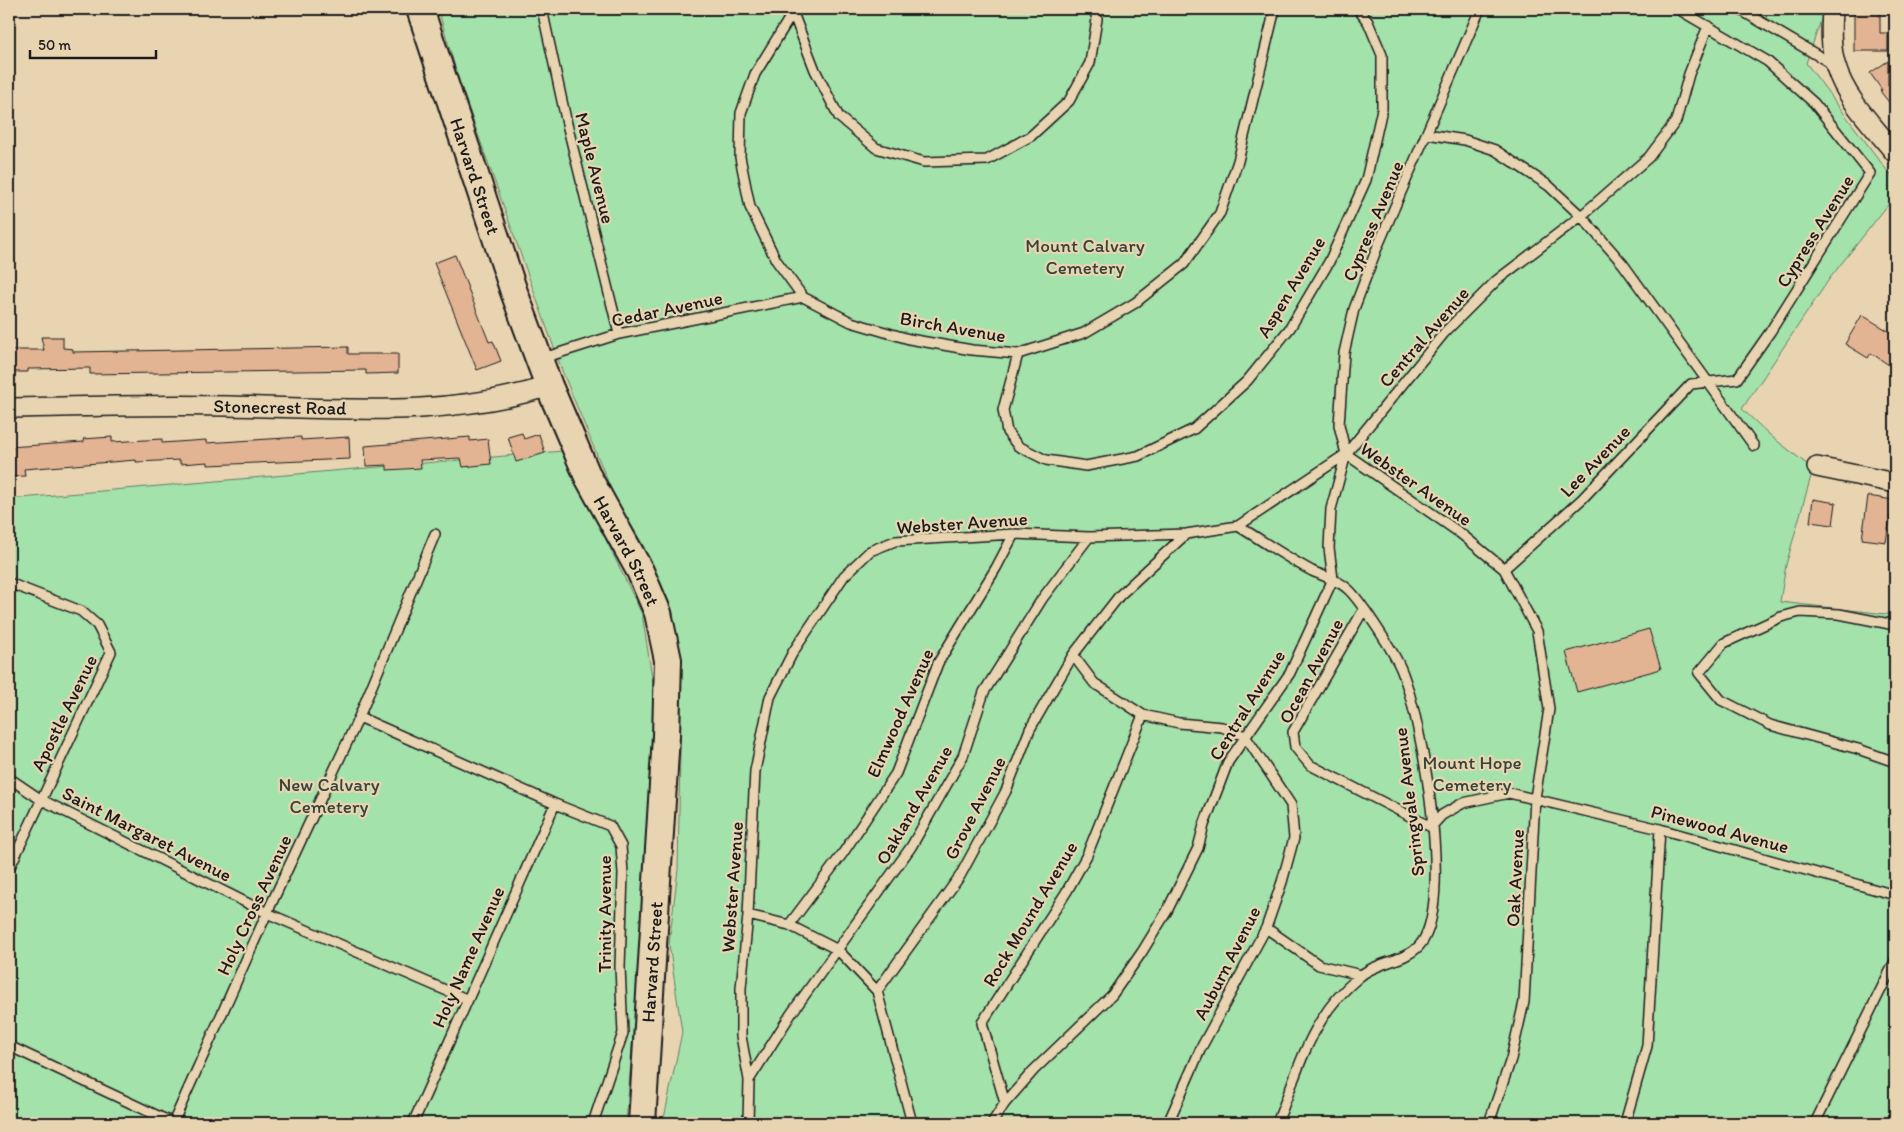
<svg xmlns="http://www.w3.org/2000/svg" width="1904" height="1132" viewBox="0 0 1904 1132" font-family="Itim,sans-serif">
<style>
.green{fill:#a3e2ab;stroke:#607f64}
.building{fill:#e2b494;stroke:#1c1c1c}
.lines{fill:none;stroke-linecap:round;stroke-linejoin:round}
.lane-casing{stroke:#1c1c1c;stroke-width:12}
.street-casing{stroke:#1c1c1c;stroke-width:22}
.secondary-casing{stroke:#1c1c1c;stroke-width:30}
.lane{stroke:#e9d4b2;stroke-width:9}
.street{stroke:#e9d4b2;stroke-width:19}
.secondary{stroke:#e9d4b2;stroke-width:26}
.labels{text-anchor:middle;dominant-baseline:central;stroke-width:4.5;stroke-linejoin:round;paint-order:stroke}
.street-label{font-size:19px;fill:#1c1c1c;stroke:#e9d4b2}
.park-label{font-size:19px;fill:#374439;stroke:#e9d4b2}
</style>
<rect width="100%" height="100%" fill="#e9d4b2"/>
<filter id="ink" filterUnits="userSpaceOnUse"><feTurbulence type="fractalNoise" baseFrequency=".02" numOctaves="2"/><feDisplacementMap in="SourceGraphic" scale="10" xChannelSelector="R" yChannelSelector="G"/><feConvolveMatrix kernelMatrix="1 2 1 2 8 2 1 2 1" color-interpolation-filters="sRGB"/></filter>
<g filter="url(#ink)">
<path class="green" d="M438 9H1825L1806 63 1895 181V196L1830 278 1742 409 1771 436 1813 469 1786 565 1780 602 1895 615V1123H663L682 1032 669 944 678 869 681 694 673 612 642 543 616 501 563 373 460 84Z
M563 451 642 614 655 696 645 885 626 1123H9V499Z"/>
<path class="building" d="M1854 9H1880V33H1888V51H1854Z
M1888 61V85L1895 79V110L1880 91 1882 90 1870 73Z
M455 255 489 342 493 341 501 361 477 370 434 263Z
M1862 315 1895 335V369L1871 353 1868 358 1845 344Z
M41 337H63V348L73 349V352L348 347V354H398V373L366 374V370L90 374V368L28 369V372H9V350H44Z
M522 433 524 439 539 434 545 453 516 462 508 437Z
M112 437V442L162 439V443L206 440V443L301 437V440L349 437 350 459 208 465V462L180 464V460L136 462V460L24 469 25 476 9 477V447L84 442 83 439Z
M470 437V441L488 439 491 464 463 467 461 458 420 460 421 468 387 470V465L366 466 365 446Z
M1868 496 1893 500 1886 542 1862 539Z
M1813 499 1836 503 1833 525 1810 522Z
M1649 629 1661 669 1577 692 1566 652Z"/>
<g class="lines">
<g class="lane-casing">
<path id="lane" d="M542 9 567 124 619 334
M795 9 755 74 741 113 740 157 750 207 776 260 803 297 851 322 909 339 972 350 1018 354 1084 333 1135 303 1184 264 1220 213 1238 161 1275 9
M1739 9 1834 65
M793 13 815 70 839 117 876 148 924 162 987 160 1031 136 1069 101 1090 63 1097 19 1094 9
M1427 134 1465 140 1495 150 1549 186 1581 216 1623 264 1754 446
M1018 354 1003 410 1007 432 1018 446 1046 460 1086 466 1138 456 1194 429 1247 381 1290 328 1329 262 1366 180 1382 109V55L1368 22 1358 9
M540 359 619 334 803 297
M1346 454 1460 533 1504 569 1537 631 1549 709 1535 798 1524 1002 1511 1059 1489 1123
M1346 454 1339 425 1344 353 1354 309 1377 248 1480 9
M1238 526C1263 541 1287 558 1312 571 1325 577 1339 580 1349 590 1362 603 1394 652 1401 669 1421 716 1456 906 1419 946 1404 962 1375 962 1359 977 1346 988 1331 1004 1322 1019 1302 1050 1291 1089 1277 1123
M1504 569 1582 499 1691 384 1737 379 1770 332 1870 173 1814 103 1767 61 1678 9
M9 583 81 611 97 625 111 652 9 869
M1364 609 1293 732 1295 747 1310 765 1431 827
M1895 625 1839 614 1800 612 1781 617 1724 643 1699 673 1721 700 1770 725 1858 749 1895 762
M1073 655 1094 683 1143 715 1179 723 1222 727 1245 736
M359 717 555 804 610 826 621 846 623 873 620 967 623 1033 593 1123
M9 778 40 799 267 913 466 999
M1431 827 1442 815 1463 803 1509 793 1660 829 1895 895
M748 915 789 925 838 950 877 991
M789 925 843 853 896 773 938 663 996 568 1014 534
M1266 928 1319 965 1361 975
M9 1046 173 1123
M749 1080 791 1014 911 847 963 756 984 692 1042 599 1089 537
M1005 1103 982 1023 1067 891 1087 855 1143 715
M173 1123 267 913 359 717 435 534
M413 1123 555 804
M748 1123 749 1080 741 1036V988L748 915 755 771 770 697 793 652 844 576 870 551 895 541 1014 534 1089 537 1186 534 1238 526 1346 454
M912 1123 877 991 960 876 1006 791 1030 729 1073 655 1120 595 1186 534
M992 1123 1005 1103 1034 1070 1112 995 1142 952 1167 911 1198 848 1204 825 1228 762 1290 673 1333 579 1329 548 1331 509 1346 454 1445 332 1497 280 1581 216 1649 157 1676 121 1689 74 1708 26
M1168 1123 1201 1048 1266 928 1282 882 1294 838 1291 805 1245 736
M1625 1123 1647 1046 1660 829
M1815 1123 1895 961"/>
</g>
<g class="street-casing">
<path id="street" d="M1832 9C1831 27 1830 49 1836 67 1846 100 1874 126 1895 153
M9 408C82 407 156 404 229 406 336 408 446 419 549 386
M1817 467 1895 483"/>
</g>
<g class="secondary-casing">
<g id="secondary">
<path id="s1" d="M420 9 514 292 549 386 588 477 640 571 658 613 668 660 666 736 642 1123"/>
</g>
</g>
<use href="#lane" class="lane"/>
<use href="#street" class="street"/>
<use href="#secondary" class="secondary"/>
</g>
</g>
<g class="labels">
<g class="street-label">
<text transform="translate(595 168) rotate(76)">Maple Avenue</text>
<text stroke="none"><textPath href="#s1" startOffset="176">Harvard Street</textPath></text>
<text transform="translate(1373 221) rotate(-67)">Cypress Avenue</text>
<text transform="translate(1815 231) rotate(-58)">Cypress Avenue</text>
<text transform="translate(1291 287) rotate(-59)">Aspen Avenue</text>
<text transform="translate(667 309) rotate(-12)">Cedar Avenue</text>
<text transform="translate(953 327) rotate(10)">Birch Avenue</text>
<text transform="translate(1424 337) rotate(-49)">Central Avenue</text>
<text transform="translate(280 407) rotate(1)">Stonecrest Road</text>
<text transform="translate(1595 461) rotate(-46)">Lee Avenue</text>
<text transform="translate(1416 484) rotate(35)">Webster Avenue</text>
<text transform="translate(962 523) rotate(-4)">Webster Avenue</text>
<text stroke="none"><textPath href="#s1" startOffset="581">Harvard Street</textPath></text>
<text transform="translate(1311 671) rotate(-62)">Ocean Avenue</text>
<text transform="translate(1247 705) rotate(-58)">Central Avenue</text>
<text transform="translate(64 713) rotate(-64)">Apostle Avenue</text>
<text transform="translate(900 713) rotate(-66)">Elmwood Avenue</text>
<text transform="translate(1409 802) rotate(-97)">Springvale Avenue</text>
<text transform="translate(914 805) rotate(-60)">Oakland Avenue</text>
<text transform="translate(975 808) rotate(-63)">Grove Avenue</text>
<text transform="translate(1720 829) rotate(15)">Pinewood Avenue</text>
<text transform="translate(147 834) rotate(27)">Saint Margaret Avenue</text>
<text transform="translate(1515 878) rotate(-87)">Oak Avenue</text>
<text transform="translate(732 887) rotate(-86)">Webster Avenue</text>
<text transform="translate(254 905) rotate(-65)">Holy Cross Avenue</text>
<text transform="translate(604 914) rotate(-90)">Trinity Avenue</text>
<text transform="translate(1030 914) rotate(-59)">Rock Mound Avenue</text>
<text transform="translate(468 957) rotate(-66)">Holy Name Avenue</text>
<text transform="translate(652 962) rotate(-86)">Harvard Street</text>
<text transform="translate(1227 963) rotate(-63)">Auburn Avenue</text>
</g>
<g class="park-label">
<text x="1085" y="245">Mount Calvary<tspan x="1085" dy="22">Cemetery</tspan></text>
<text x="1472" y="762">Mount Hope<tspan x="1472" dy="22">Cemetery</tspan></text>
<text x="329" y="784">New Calvary<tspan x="329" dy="22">Cemetery</tspan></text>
</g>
</g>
<rect width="1904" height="1132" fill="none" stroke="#e9d4b2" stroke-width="30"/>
<rect x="15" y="15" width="1874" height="1102" fill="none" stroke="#1c1c1c" stroke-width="2" filter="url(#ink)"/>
<path d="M30 50v8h126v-8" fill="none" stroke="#1c1c1c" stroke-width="2.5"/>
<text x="38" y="50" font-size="15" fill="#1c1c1c" stroke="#e9d4b2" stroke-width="4" paint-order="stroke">50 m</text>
</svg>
